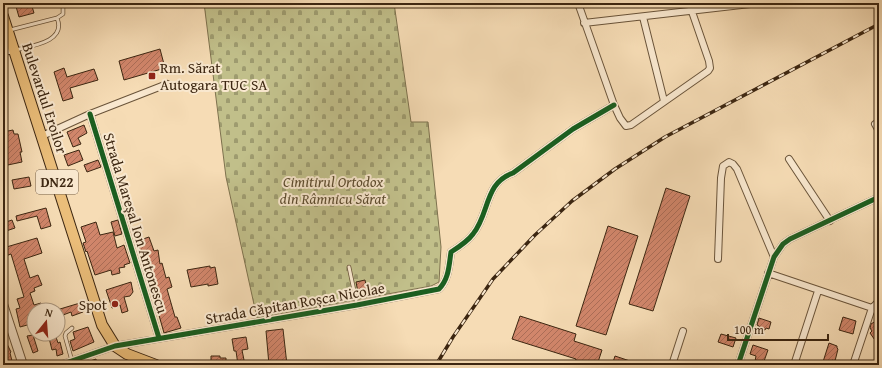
<svg xmlns="http://www.w3.org/2000/svg" width="882" height="368" viewBox="0 0 882 368" font-family="'Gentium Book Plus',serif">
<style>
.cemetery{fill:url(#cemetery-stones);stroke:#7e724e}
.building{fill:url(#building-hatch);stroke:#3c2611}
.lines{fill:none;stroke-linecap:round;stroke-linejoin:round}
.service-casing{stroke:#6a543a;stroke-width:4.5}
.minor-casing{stroke:#6a543a;stroke-width:8}
.tertiary-casing{stroke:#6a543a;stroke-width:10}
.primary-casing{stroke:#3c2611;stroke-width:12}
.service{stroke:#f9e8cf;stroke-width:3}
.minor{stroke:#f9e8cf;stroke-width:6}
.tertiary{stroke:#f9e8cf;stroke-width:8}
.primary{stroke:#ebbe7a;stroke-width:10}
.rail-casing{stroke:#3c2611;stroke-width:3.5}
.rail{stroke:#f9e8cf;stroke-width:2;stroke-dasharray:6;stroke-linecap:butt}
.cycleway-casing{stroke:#f9e8cf;stroke-width:8}
.cycleway{stroke:#1b5e20;stroke-width:5}
.poi-dot{fill:#8f2418;stroke:#f9e8cf;stroke-width:1.5}
.labels{text-anchor:middle;dominant-baseline:central;stroke-width:4;stroke-linejoin:round;paint-order:stroke}
.shield{fill:#f9e8cf;stroke:#75604a;stroke-width:1}
.shield-label{font-size:14px;font-weight:bold;fill:#3c2611}
.poi-label{font-size:15px;fill:#3c2611;stroke:#f9e8cf;text-anchor:start}
.street-label{font-size:15px;fill:#3c2611;stroke:#f9e8cf}
.park-label{font-size:15px;font-style:italic;fill:#5d4c2f;stroke:#f9e8cf}
</style>
<defs>
<pattern id="cemetery-stones" width="16" height="16" patternUnits="userSpaceOnUse"><rect width="16" height="16" fill="#c1bf8a"/><path d="M2 7V4a2 2 0 0 1 4 0v3zM10 15v-3a2 2 0 0 1 4 0v3z" fill="#9e9b6f"/></pattern>
<pattern id="building-hatch" width="6" height="6" patternUnits="userSpaceOnUse"><rect width="6" height="6" fill="#d1866b"/><path d="M-1 1l2-2M0 6l6-6M5 7l2-2" fill="none" stroke="#ab6d57"/></pattern>
</defs>
<rect width="100%" height="100%" fill="#f6dcb5"/>
<filter id="stains"><feTurbulence type="fractalNoise" baseFrequency=".005" numOctaves="4"/><feColorMatrix values="0 0 0 0 .2 0 0 0 0 .09 0 0 0 0 .02 0 0 0 .5 -.17"/></filter>
<radialGradient id="worn" r=".72"><stop offset=".6" stop-color="#630" stop-opacity="0"/><stop offset="1" stop-color="#630" stop-opacity=".3"/></radialGradient>
<path class="cemetery" d="M204 3H394L411 122H428L441 247 439 282 431 286 257 318 226 177Z"/>
<path class="building" d="M15 3H31L34 13 19 17Z
M160 49 165 68 124 80 119 61Z
M64 68 67 77 94 69 98 80 70 88 73 98 63 101 54 72Z
M84 125 87 133 78 138 81 144 73 147 67 132Z
M13 130 14 134H18L22 152H20L22 162 3 166V132Z
M79 150 83 160 68 166 64 155Z
M98 160 101 167 87 172 84 165Z
M29 177 31 186 14 189 12 180Z
M666 188 690 196 653 311 629 304Z
M46 208 51 226 41 229 37 216 17 221 16 216Z
M12 220 15 228 3 232V223Z
M118 220 122 234 115 236 111 222Z
M96 222 100 235 113 232 117 248 124 245 130 263 124 265 125 267 119 268 120 273 112 275 111 270 95 275 87 251 86 252 83 243 86 242 81 227Z
M608 226 638 236 606 335 576 326Z
M149 237 154 251 158 250 160 264 162 263 166 278 169 277 172 287 167 289 175 317H177L181 328 164 333 144 262 142 250 140 251 137 241Z
M37 238 42 253 24 259 30 278 38 275 42 285 34 288 35 291 30 293 34 305 41 303 42 309 34 310V314L29 315 31 324 20 327 16 309 20 308 17 299 24 297 11 254 3 257V248Z
M210 266V268L215 267 218 284 208 286V284L191 287 187 270Z
M365 280 368 295 359 297 356 282Z
M131 282 133 292 130 296 124 297 128 311 122 313 120 305 112 308 106 290Z
M80 303 83 312 72 316 71 312 63 315 60 309Z
M520 316 576 334 574 341 602 350 597 365H574L576 359 512 339Z
M843 317 856 321 853 334 839 330Z
M759 318 771 322 769 329 766 328 765 330 759 328V326L757 325Z
M879 319V346L870 333 872 331 870 328 871 324Z
M88 327 94 342 73 351 70 341 75 339 73 332Z
M283 329 287 365H269L266 331Z
M48 334H55L58 343 60 342 63 354 57 356 56 349 52 350Z
M721 334 736 338 733 347 718 342Z
M33 335 38 351 33 353 27 336Z
M246 337 248 349 242 350 245 365H238L236 351H234L232 339Z
M829 343 837 346V348L838 349 835 361 832 360 831 365H822Z
M7 344 11 352 10 353 13 365H3V355L5 354 3 346Z
M753 345 768 350 763 364 755 361 756 356 750 354Z
M211 356H220V358H226V364L211 365Z
M615 356 639 364V365H612Z
M96 359 97 365H82L81 364Z"/>
<g class="lines">
<g class="service-casing">
<path id="service" d="M10 30 57 18 63 14V3
M15 50C31 46 67 42 57 18
M349 267 357 305
M72 328 66 333 65 336 72 361"/>
</g>
<g class="minor-casing">
<path id="minor" d="M578 3 614 105 620 118 626 126 631 125 708 71 710 68 709 61 689 3
M643 17 664 101
M584 23 759 3
M3 52 14 50
M90 114 159 338
M875 124 879 131
M42 136 90 114 167 84
M789 159 830 221
M718 259 721 178 723 166 729 162 733 164 737 169 774 257
M768 273 872 308 879 312
M60 365 115 346 357 305 439 289C449 279 449 265 451 252 459 247 468 241 473 234 490 213 484 183 513 173L573 129 614 105
M672 365 683 331
M738 365 774 257 783 244 790 239 879 197
M794 365 818 291
M853 365 872 308 879 301"/>
</g>
<g class="tertiary-casing">
<path id="tertiary" d="M3 304 23 365"/>
</g>
<g class="primary-casing">
<path id="primary" d="M3 16 102 325 115 346 127 354 156 365"/>
</g>
<use href="#service" class="service"/>
<use href="#minor" class="minor"/>
<use href="#tertiary" class="tertiary"/>
<use href="#primary" class="primary"/>
<g class="rail-casing">
<path id="rail" d="M436 365 453 337 493 279 535 235 572 201 615 169 665 137 879 24"/>
</g>
<use href="#rail" class="rail"/>
<g class="cycleway-casing">
<path id="cycleway" d="M90 114 159 338
M60 365 115 346 357 305 439 289C449 279 449 265 451 252 459 247 468 241 473 234 490 213 484 183 513 173L573 129 614 105
M738 365 774 257 783 244 790 239 879 197"/>
</g>
<use href="#cycleway" class="cycleway"/>
</g>
<g class="poi-dot">
<rect x="148" y="72" width="8" height="8" rx="2"/>
<circle cx="115" cy="304" r="4"/>
</g>
<g class="labels">
<rect class="shield" x="36" y="170" width="42" height="24" rx="3"/>
<g class="shield-label">
<text x="57" y="182">DN22</text>
</g>
<g class="poi-label">
<text x="160" y="67">Rm. Sărat<tspan x="160" dy="17">Autogara TUC SA</tspan></text>
<text x="107" y="304" text-anchor="end">Spot</text>
</g>
<g class="street-label">
<text transform="translate(45 98) rotate(72)">Bulevardul Eroilor</text>
<text transform="translate(136 223) rotate(73)">Strada Mareșal Ion Antonescu</text>
<text transform="translate(295 303) rotate(-10)">Strada Căpitan Roșca Nicolae</text>
</g>
<g class="park-label">
<text x="333" y="181">Cimitirul Ortodox<tspan x="333" dy="17">din Râmnicu Sărat</tspan></text>
</g>
</g>
<rect width="882" height="368" fill="none" stroke="#f6dcb5" stroke-width="16"/>
<rect x="4" y="4" width="874" height="360" fill="none" stroke="#3c2611" stroke-width="2"/>
<rect x="8" y="8" width="866" height="352" fill="none" stroke="#3c2611"/>
<g transform="translate(46 322) rotate(17)"><circle r="19" fill="#f9e8cf" stroke="#ad9a83"/>
<path d="M0-3L7 15L0 10L-7 15Z" fill="#8f2418"/>
<text y="-6" font-size="11" font-weight="bold" text-anchor="middle" fill="#3c2611">N</text>
</g>
<path d="M728 334v6h100v-6" fill="none" stroke="#3c2611" stroke-width="2"/>
<text x="734" y="334" font-size="12" fill="#3c2611" stroke="#f9e8cf" stroke-width="3" paint-order="stroke">100 m</text>
<rect width="100%" height="100%" filter="url(#stains)"/>
<rect width="100%" height="100%" fill="url(#worn)"/>
</svg>
